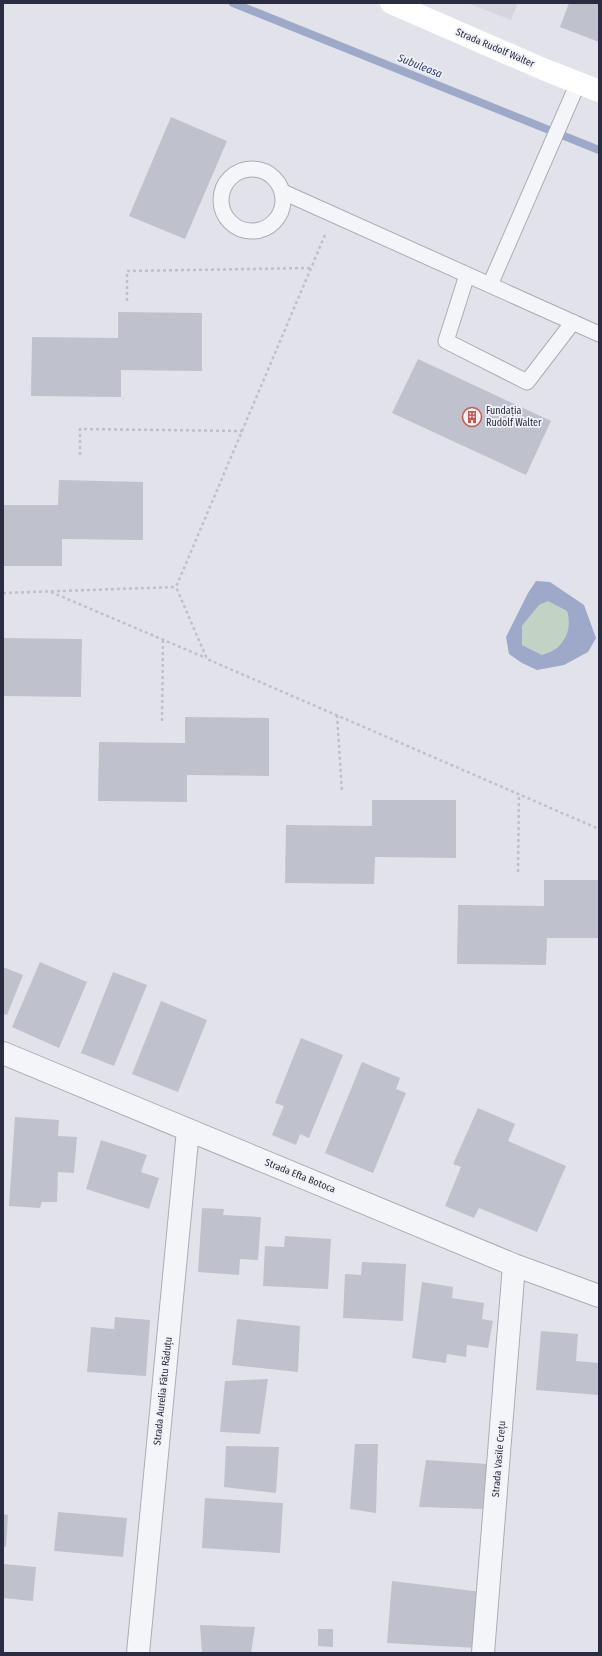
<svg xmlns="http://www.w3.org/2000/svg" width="602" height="1656" viewBox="0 0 602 1656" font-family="'Fira Sans Condensed',sans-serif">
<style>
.built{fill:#d4d5de}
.green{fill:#c3d3c3}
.water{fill:#9ea8c8;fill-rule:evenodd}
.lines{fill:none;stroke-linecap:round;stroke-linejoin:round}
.stream{stroke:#9ea8c8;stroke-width:8}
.building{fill:#bfc1cc}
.lane-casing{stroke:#abacb7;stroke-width:17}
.street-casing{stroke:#abacb7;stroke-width:24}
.path{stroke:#bfc1c8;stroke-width:2.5;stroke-dasharray:3 3;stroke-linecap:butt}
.lane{stroke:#f4f5f8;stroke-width:15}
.street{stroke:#f4f5f8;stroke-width:22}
.secondary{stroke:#fff;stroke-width:22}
.labels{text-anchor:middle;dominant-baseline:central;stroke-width:3.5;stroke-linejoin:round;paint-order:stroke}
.street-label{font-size:10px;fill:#2a2d41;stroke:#f1f2f7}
.poi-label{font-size:10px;fill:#2a2d41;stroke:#f1f2f7;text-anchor:start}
.water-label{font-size:11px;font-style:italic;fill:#364273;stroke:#f1f2f7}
</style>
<rect width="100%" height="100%" fill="#e2e3ea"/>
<path class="built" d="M467 3H518L511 20Z"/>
<path class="green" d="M548 600 567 611C571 625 568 638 557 648 553 651 547 653 542 655L522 645V626L539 605Z"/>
<path class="water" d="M536 581 550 582 584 605 596 638 588 652 564 665 537 670 522 663 509 654 506 637 528 593ZM548 601 567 611C571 625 568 638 557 648 553 651 547 653 542 655L522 645V626L539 605Z"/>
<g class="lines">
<path class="stream" d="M233 3 599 150"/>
</g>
<path class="building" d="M569 3H599V42L560 27Z
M171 117 227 141 185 239 129 216Z
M118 312 202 313V371L121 370V397L31 396 32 337 118 338Z
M418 359 551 421 526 475 392 413Z
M59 480 143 482V540L62 539V566H3V505H58Z
M3 638 82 639 81 697 3 696Z
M185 717 269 718V776L187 775V802L98 801 99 742 185 743Z
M372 800H456V858L375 857 374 884 285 883 286 825 372 826Z
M544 880H599V938H547L546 965 457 964 458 905 544 906Z
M40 962 87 982 59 1048 12 1027Z
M3 967 23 975 7 1015 3 1014Z
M113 972 147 985 114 1066 81 1053Z
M161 1001 207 1020 178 1092 132 1074Z
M301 1038 343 1055 309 1138 300 1134 296 1145 272 1135 284 1106 275 1103Z
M362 1062 400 1078 396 1089 406 1093 373 1173 325 1153Z
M478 1108 515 1124 508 1141 566 1166 537 1232 479 1208 474 1218 445 1206 461 1167 453 1164Z
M15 1117 59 1120 58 1136 77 1137 74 1173 58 1172 57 1202H42L40 1208 9 1206Z
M101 1140 147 1155 141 1172 159 1178 149 1209 86 1189Z
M202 1208 224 1209 223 1215 261 1217 258 1260 240 1259 239 1275 198 1272Z
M285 1236 331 1239 328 1289 263 1286 265 1246 284 1247Z
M362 1262 406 1264 403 1321 343 1318 345 1274 361 1275Z
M422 1282 453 1287 452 1298 484 1303 482 1319 493 1321 488 1348 467 1345 466 1357 447 1354 446 1363 412 1358Z
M115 1317 150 1320 146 1376 87 1372 91 1327 114 1329Z
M237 1319 300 1326 298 1372 232 1365Z
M541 1331 578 1334 576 1361 599 1363V1395L536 1390Z
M268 1379 260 1434 220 1432 225 1381Z
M355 1444H378L376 1513 350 1509Z
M226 1446 279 1447 276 1493 224 1487Z
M426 1460 488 1464 485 1509 419 1507Z
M205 1498 283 1503 280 1553 202 1548Z
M58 1512 127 1518 123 1557 54 1551Z
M3 1514 8 1515 6 1547 3 1546Z
M3 1564 36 1567 33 1601 3 1598Z
M392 1581 482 1592 476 1648 387 1643Z
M200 1625 255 1627 251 1653H202Z
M318 1629H333V1647L318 1646Z"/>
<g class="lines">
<g class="lane-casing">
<path id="lane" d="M221 200a31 31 0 1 1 62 0a31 31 0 1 1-62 0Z
M283 192 599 334
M467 275 446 341 527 382 573 322
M490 285 578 83"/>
</g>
<g class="street-casing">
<path id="street" d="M3 1053 514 1265 599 1296
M138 1653 188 1130
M483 1653 514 1265"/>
</g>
<path class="path" d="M325 235 176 587 207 659 599 829
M127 301V271L311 268
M80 455V429L242 431
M51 592 206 658
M3 593 176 587
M337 715 342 792
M162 721 163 640
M518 872 519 794"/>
<use href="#lane" class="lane"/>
<use href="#street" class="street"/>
<path class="secondary" d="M391 3 543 69 599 91"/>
</g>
<defs>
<g id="building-ring" transform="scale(1)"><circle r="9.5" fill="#f1f2f7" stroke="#c9594c" stroke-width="1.5"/><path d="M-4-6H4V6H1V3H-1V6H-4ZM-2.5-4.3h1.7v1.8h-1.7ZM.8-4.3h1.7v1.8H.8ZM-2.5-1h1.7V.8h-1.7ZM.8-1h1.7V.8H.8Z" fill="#c9594c"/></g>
</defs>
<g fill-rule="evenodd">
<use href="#building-ring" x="472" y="417"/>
</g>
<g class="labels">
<g class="street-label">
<text transform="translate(495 48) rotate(23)">Strada Rudolf Walter</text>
<text transform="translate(300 1176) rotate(22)">Strada Efta Botoca</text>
<text transform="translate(163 1391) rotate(-84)">Strada Aurelia Fătu Răduțu</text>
<text transform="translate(499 1459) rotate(-85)">Strada Vasile Crețu</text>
</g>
<g class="poi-label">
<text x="486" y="411">Fundația<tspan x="486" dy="12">Rudolf Walter</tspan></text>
</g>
<g class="water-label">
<text transform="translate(420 66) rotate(22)">Subuleasa</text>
</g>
</g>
<rect width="602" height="1656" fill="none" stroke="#2a2d41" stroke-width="8"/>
</svg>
